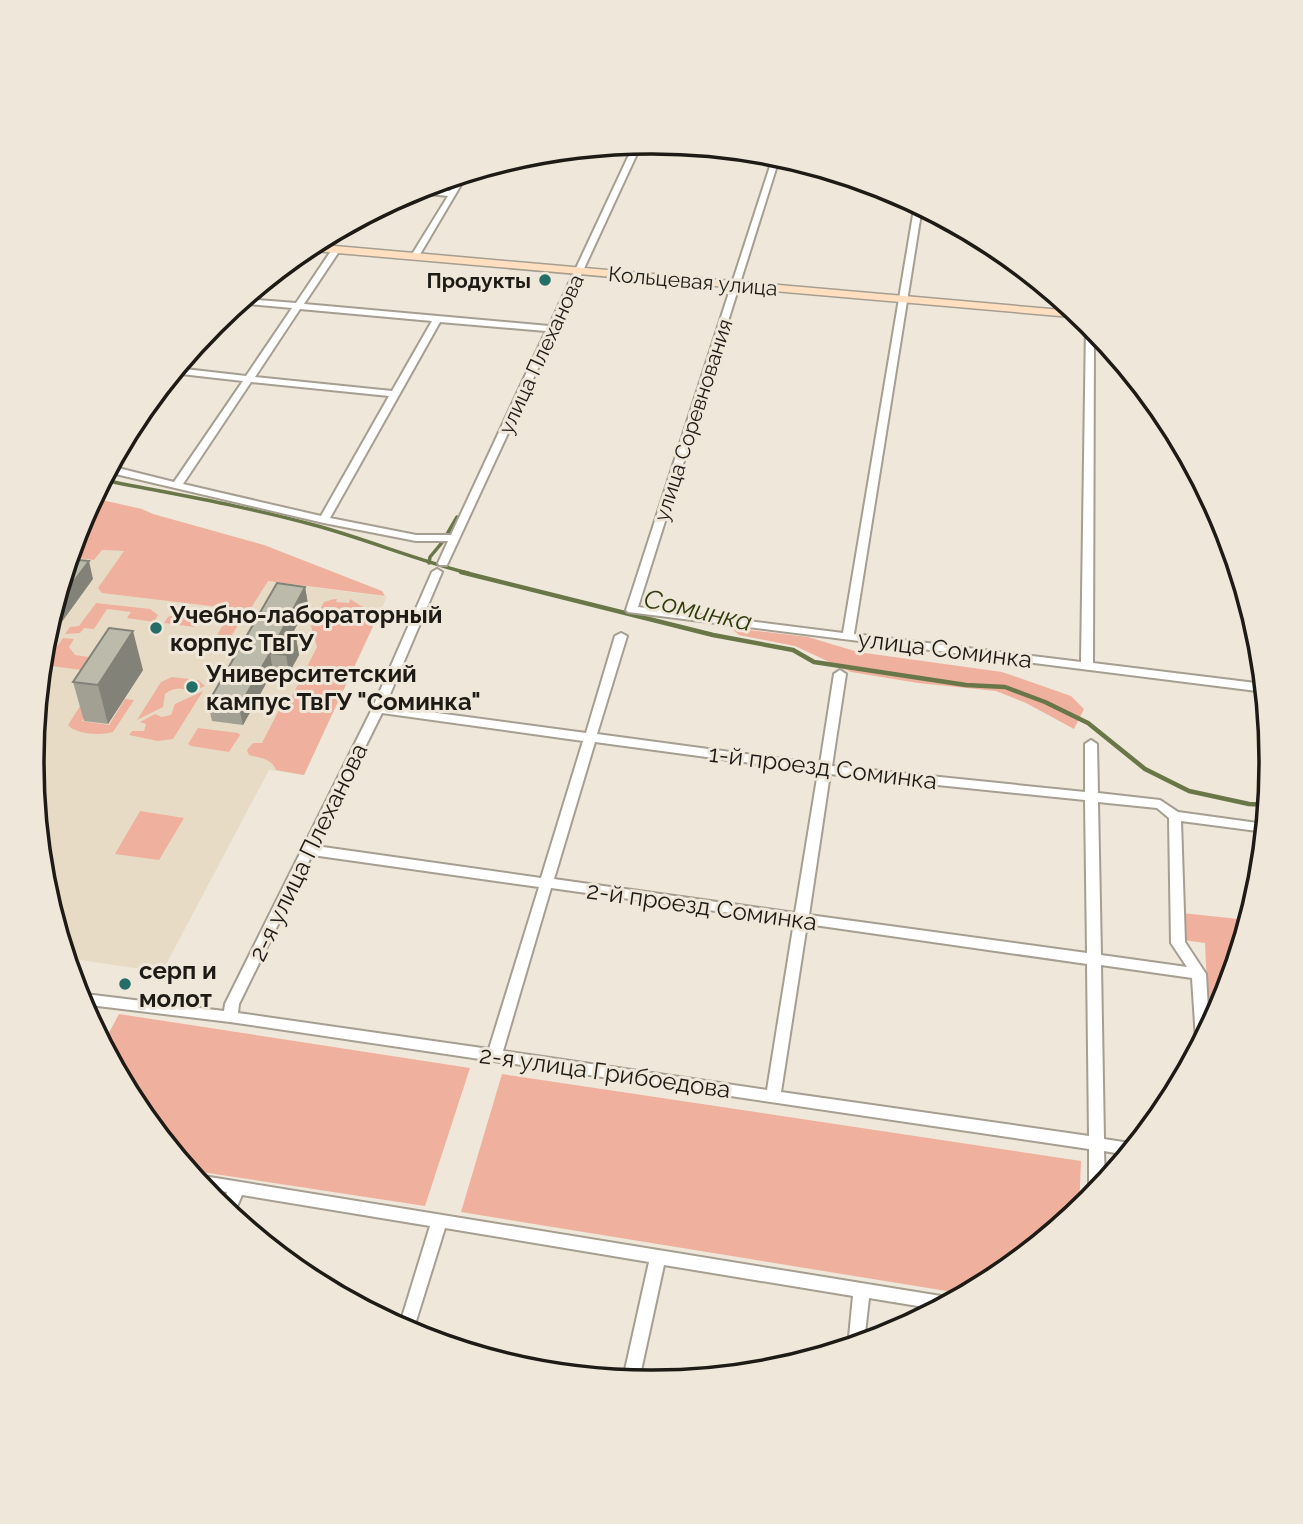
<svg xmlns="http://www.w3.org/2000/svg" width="1303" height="1524" viewBox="0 0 1303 1524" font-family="Raleway,sans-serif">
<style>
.built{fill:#e7dbc6}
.green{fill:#efb19d}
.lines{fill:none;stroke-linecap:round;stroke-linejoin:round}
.stream-far1{stroke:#687648;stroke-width:3.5}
.stream{stroke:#687648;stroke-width:4.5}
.minor-casing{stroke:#a59e91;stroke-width:4}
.secondary-casing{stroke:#a59e91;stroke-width:3}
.minor{fill:#fff;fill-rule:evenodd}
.secondary{fill:#ffdfbf;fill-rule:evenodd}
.wall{fill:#a1a093}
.shaded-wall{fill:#838278}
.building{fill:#bbbaab;stroke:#838278;stroke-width:2}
.poi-dot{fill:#246e69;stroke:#efe7d9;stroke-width:2.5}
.labels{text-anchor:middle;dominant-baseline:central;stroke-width:6;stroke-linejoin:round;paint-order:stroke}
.far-poi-label{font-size:21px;font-weight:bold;fill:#1e1b17;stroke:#efe7d9;text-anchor:end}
.far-street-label{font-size:21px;fill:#1e1b17;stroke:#efe7d9}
.poi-label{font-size:24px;font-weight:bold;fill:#1e1b17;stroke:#efe7d9;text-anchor:start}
.street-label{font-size:24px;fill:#1e1b17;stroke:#efe7d9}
.water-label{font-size:26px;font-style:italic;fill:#2f3d0d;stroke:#efe7d9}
.rim{fill:none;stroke:#1e1b17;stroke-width:3.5}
</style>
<rect width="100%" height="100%" fill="#efe7d9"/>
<path class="built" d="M102 550 125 551 268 581 387 597 304 775 269 770 162 972 66 958 43 883 32 762 43 641 69 557 94 560Z"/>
<path class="green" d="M93 498 142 509 153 514 264 545 382 591 385 596 268 581 251 608 244 610 102 593 98 588 124 551 102 550 94 560 69 557 79 524Z
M334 599H337L336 602 349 603 350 599 366 609 380 611 304 775 276 770C271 758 260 758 249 755L247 750 253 743H262L279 710 272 706V702L292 696 317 647 311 626 324 602Z
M96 603 150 609 158 615 154 622 127 618 131 612 107 609 94 629 84 628 80 633 65 634 70 627 79 626Z
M183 612 237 619 240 622 222 651H219L224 643 213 642 224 623 198 620 194 627 164 623 168 617Z
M731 628 808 637 858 652 1002 672 1071 696 1084 709 1074 729 1026 703 996 691 918 683 851 672 795 646 739 635Z
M63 638 74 639 69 647 75 655 108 660 89 671 52 666 49 657Z
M172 677 198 680 205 686 190 693C183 686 172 688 165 694L163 707 137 720 161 682Z
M203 691 173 739 158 741 129 735 132 731H144L146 724 140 722 155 714 162 717 171 715 175 704Z
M87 695 98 696 82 721 109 725 125 699 134 700 113 732C101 736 75 734 68 725Z
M198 728 238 733 240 735 229 752 191 746 188 744Z
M140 811 184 818 159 860 115 854Z
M1182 913 1248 920 1224 1000 1209 1029 1205 943 1183 940Z
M119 1014 470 1068 425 1206 188 1170 136 1106 103 1044Z
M502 1074 1081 1161 1079 1210 996 1278 965 1294 461 1212Z"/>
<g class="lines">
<path class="stream-far1" d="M103 480C173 494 245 506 314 525 366 539 416 560 468 573
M446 536 457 517
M429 563 430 557 445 539"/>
<path class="stream" d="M461 572 713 635 793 650 814 662 966 685 1005 687 1045 702 1088 723 1145 769 1189 791 1249 804 1267 805"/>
<g class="minor-casing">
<path id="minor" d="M642 143 447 565H439L438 563 448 541H416L324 523 107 472 110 466 174 482 243 381 172 373 176 368 246 376 292 308 238 303 244 299 296 303 333 248 340 250 304 304 549 326 634 144ZM300 309 432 321 392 391 255 377ZM440 322 546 331 451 535H416L330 518ZM251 382 389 396 321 516 183 484Z
M774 154 780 156 638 607 843 633 915 203 922 207 854 634 1081 662 1086 324 1088 322 1094 329 1093 663 1264 684 1265 692 628 612 626 610Z
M468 173 419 256 412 258 411 256 448 196 409 192 415 189 450 191 460 175Z
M437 569 442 572 385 706 586 733 615 636 621 633 627 636 597 734 820 764 834 674 840 670 846 674 832 766 1085 792V744L1091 740 1097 744 1098 793 1160 800 1178 812 1265 824V832L1181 821 1185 942 1206 974 1209 1027 1200 1044 1196 1039 1192 978 1101 965 1104 1139 1136 1144 1127 1155 1104 1151 1105 1182 1093 1197 1089 1192V1149L230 1022 81 1004 77 993 224 1011 225 1004 372 709 432 572ZM382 713 583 741 541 878 316 846ZM595 742 818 772 795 913 554 879ZM830 774 1085 800 1087 953 809 915ZM1098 802 1157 808 1169 818 1171 943 1187 967 1101 955ZM312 855 539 887 489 1049 238 1013 239 1004ZM551 888 794 922 767 1090 503 1051ZM807 924 1087 964 1089 1136 781 1092Z
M197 1175 947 1297 953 1300 936 1309 869 1298 864 1342 848 1347 853 1296 664 1265 639 1380 623 1379 649 1262 445 1228 412 1334 399 1327 430 1226 242 1195 233 1216 221 1207 227 1192 203 1189 193 1176Z"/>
</g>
<g class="secondary-casing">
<path id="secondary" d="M312 244 1074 311 1083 318 303 250Z"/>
</g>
<use href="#minor" class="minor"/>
<use href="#secondary" class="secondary"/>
</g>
<path class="wall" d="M305 587 308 604 291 637 296 638 299 655 289 673 273 671 243 725 212 721 208 703Z
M143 670 108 724 84 721 73 682Z"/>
<path class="shaded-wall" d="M89 561 93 579 43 648 44 641 53 609Z
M305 587 308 604 282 653 279 636Z
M133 631 143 670 108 724 98 685Z
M296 638 299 655 289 673 286 655Z
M270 653 273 671 243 725 239 707Z"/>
<path class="building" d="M68 559 89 561 53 609Z
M277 583 305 587 279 636 296 638 286 655 270 653 239 707 208 703Z
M109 628 133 631 98 685 73 682Z"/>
<g class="poi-dot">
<circle cx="545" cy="280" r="7"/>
<circle cx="156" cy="628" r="7"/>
<circle cx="192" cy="687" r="7"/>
<circle cx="125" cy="984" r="7"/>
</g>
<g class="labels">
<g class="far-poi-label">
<text x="531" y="280">Продукты</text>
</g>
<g class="far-street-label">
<text transform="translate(693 281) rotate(5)">Кольцевая улица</text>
<text transform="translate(541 354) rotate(-65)">улица Плеханова</text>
<text transform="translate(693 420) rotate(-72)">улица Соревнования</text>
</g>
<g class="poi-label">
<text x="170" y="614">Учебно-лабораторный<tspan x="170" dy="28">корпус ТвГУ</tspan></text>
<text x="206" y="673">Университетский<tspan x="206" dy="28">кампус ТвГУ "Соминка"</tspan></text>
<text x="139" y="970">серп и<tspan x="139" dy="28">молот</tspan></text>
</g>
<g class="street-label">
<text transform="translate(945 649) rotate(7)">улица Соминка</text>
<text transform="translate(823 767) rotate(7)">1-й проезд Соминка</text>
<text transform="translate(308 852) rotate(-64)">2-я улица Плеханова</text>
<text transform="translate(702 906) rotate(8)">2-й проезд Соминка</text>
<text transform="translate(605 1072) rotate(8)">2-я улица Грибоедова</text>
</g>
<g class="water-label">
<text transform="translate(698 610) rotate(13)">Соминка</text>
</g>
</g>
<path d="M0 0H1303V1524H0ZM651 154H652A607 607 0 0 1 1259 761V763A607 607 0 0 1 652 1370H651A607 607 0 0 1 44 763V761A607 607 0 0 1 651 154Z" fill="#efe7d9" fill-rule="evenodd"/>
<path class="rim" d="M651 154H652A607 607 0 0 1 1259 761V763A607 607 0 0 1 652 1370H651A607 607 0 0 1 44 763V761A607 607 0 0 1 651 154Z"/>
</svg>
